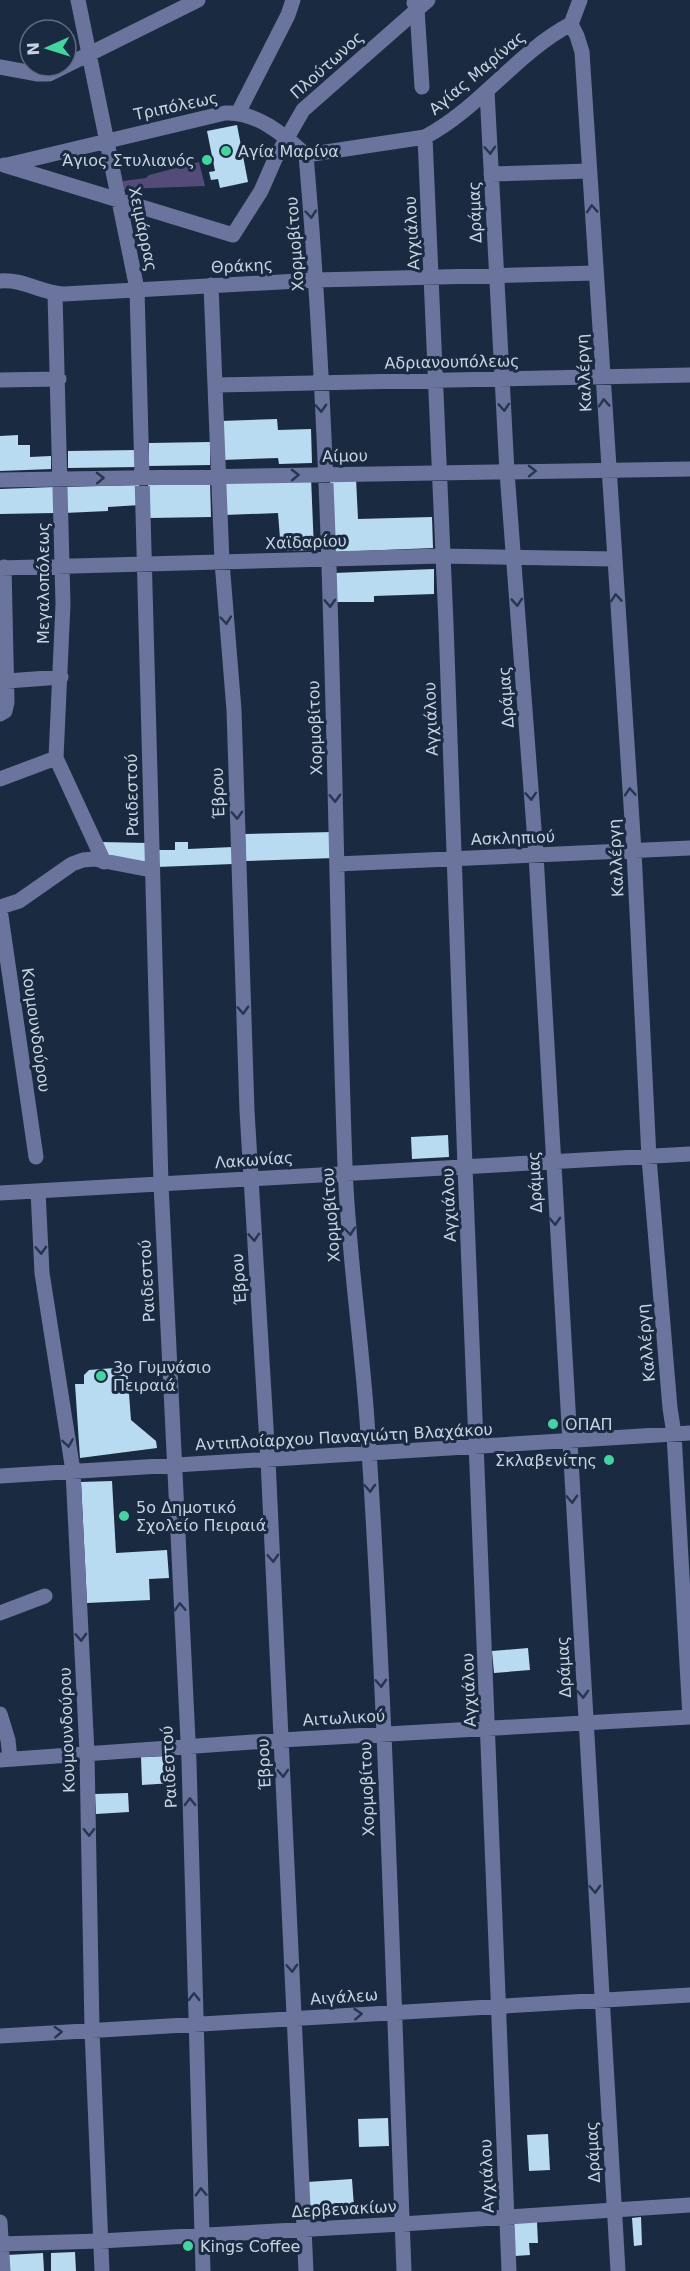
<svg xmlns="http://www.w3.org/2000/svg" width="690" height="2271" viewBox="0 0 690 2271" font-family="'DejaVu Sans',sans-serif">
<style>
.green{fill:#544c78}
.building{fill:#b9dbf1}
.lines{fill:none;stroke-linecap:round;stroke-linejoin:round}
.minor{stroke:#6a749d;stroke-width:15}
.oneway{stroke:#26364f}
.poi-dot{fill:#45d49f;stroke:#1a2b41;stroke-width:2}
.labels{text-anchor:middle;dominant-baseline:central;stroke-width:6;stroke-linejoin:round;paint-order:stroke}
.street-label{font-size:16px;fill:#c8d3e1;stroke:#1a2b41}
.poi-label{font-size:16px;fill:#c8d3e1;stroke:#1a2b41;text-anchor:start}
</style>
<rect width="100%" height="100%" fill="#1a2b41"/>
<path class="green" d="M199 162 205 186 124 189 123 181 146 178 149 175Z"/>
<path class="building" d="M237 125 248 182 220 188 218 179 211 180 209 172 215 171 207 131Z
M277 419 278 430 311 429 312 463 279 464 278 458 222 460 221 421Z
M18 435V445H30V457L51 456V469L0 471V436Z
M210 442V465L149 466V443Z
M138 450V467L68 468V451Z
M311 477 314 550 281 551 278 513 224 515 223 480Z
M356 478 358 519 432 517 433 548 333 552 330 479Z
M210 482 211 517 149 518 148 483Z
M139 485 140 505 108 507V511L64 513 63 487Z
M55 487V513L0 514V489Z
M434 569V594L374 596V602H335L334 573Z
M333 832 334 858 246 861 245 834Z
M101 842 148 843V864L111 860Z
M175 842H188V849L233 847V864L157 867 156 850H175Z
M448 1135 449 1157 412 1159 411 1137Z
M127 1367 131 1420 156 1441 157 1448 80 1458 75 1384H84V1375L89 1370Z
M112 1481 116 1553 167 1550 169 1578 149 1579 150 1600 87 1603 81 1482Z
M528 1648 530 1670 494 1673 492 1651Z
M171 1756 173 1783 142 1785 141 1757Z
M128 1793 129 1812 96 1814 95 1794Z
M388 2118 389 2146 359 2147 358 2119Z
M548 2134 550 2170 529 2171 527 2135Z
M352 2179 354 2207 309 2210 307 2182Z
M641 2217 642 2245 634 2246 632 2218Z
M514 2222H537L538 2243H529L530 2255 515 2256Z
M75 2252 76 2271H51V2253Z
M43 2253 44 2271H8L7 2255Z"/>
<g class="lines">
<path class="minor" d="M78 0 137 289 161 1184 189 1761 203 2271
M580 0 571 24 577 36 582 52 634 851 649 1158 670 1408 674 1434 690 1717
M414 3 417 9 422 87
M0 67 38 74H49L198 0
M487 91 507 472 536 855 618 2271
M238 113 288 15 293 0
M425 137 446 624 465 1167 509 2271
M306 155C335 491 333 829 345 1166 348 1251 361 1335 367 1420 386 1703 393 1987 404 2271
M306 155 425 137C480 108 516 53 571 24
M4 165 233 235 261 191 275 159 303 110 428 0
M7 165 225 113C256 111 284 135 306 155
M491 174 589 171
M0 281C25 279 40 293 64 294L316 280 596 273
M211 285 222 562 234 710 247 1111 268 1460 306 2271
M55 294 63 604 56 758 104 862
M0 380 59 379
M215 385 690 375
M0 480 690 469
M0 568 442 556 614 559
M7 681 61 677
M0 714 5 711 7 702 4 567
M0 779 56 758
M337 864 690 848
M0 907 19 901 72 864 83 860 94 859 151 870
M0 909 36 1157
M38 1191 42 1273 73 1471 87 1753 92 2030 102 2271
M0 1193 690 1154
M0 1476 690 1433
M0 1613 45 1596
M0 1714 8 1740 10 1759
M0 1760 281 1740 690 1717
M0 2036 690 1995
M0 2222 3 2271
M0 2244 100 2241 402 2224 690 2205"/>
</g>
<defs><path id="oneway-chevron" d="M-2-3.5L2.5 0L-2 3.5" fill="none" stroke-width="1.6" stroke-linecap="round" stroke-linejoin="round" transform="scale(1.5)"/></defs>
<g class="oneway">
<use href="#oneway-chevron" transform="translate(490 150) rotate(87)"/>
<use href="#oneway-chevron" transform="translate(592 209) rotate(-94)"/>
<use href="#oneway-chevron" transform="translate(311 214) rotate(85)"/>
<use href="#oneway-chevron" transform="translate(604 403) rotate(-94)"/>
<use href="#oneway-chevron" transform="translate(504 407) rotate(86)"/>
<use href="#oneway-chevron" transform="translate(321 408) rotate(88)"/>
<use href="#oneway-chevron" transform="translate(532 471) rotate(-1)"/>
<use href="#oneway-chevron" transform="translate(295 475) rotate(-1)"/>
<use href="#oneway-chevron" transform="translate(100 478) rotate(-1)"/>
<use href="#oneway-chevron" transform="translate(616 598) rotate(-94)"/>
<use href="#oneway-chevron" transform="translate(517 602) rotate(86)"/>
<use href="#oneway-chevron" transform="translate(330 603) rotate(88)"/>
<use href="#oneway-chevron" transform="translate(226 620) rotate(85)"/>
<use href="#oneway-chevron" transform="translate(630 792) rotate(-94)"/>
<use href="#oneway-chevron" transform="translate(531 796) rotate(86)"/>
<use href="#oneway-chevron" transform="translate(335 798) rotate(88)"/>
<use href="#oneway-chevron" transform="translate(237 815) rotate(88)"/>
<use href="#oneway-chevron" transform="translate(243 1010) rotate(88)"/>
<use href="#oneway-chevron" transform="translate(555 1221) rotate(87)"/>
<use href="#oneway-chevron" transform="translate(350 1231) rotate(85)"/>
<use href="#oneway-chevron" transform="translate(254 1237) rotate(86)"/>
<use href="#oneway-chevron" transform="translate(41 1250) rotate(87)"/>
<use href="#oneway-chevron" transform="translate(68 1443) rotate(81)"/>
<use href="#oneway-chevron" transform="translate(370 1488) rotate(87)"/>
<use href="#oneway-chevron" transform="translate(572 1499) rotate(87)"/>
<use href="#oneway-chevron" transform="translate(273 1558) rotate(87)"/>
<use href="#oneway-chevron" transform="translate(180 1607) rotate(-93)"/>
<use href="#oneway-chevron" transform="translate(81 1637) rotate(87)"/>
<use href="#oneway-chevron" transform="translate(381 1683) rotate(87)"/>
<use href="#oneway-chevron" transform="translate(583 1694) rotate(87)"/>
<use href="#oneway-chevron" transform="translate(283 1773) rotate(87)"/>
<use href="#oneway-chevron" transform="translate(190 1802) rotate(-91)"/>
<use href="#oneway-chevron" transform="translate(89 1832) rotate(89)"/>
<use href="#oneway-chevron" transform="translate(595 1889) rotate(87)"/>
<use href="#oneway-chevron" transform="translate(292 1968) rotate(87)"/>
<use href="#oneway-chevron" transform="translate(194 1997) rotate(-91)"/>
<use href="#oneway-chevron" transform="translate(358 2014) rotate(-4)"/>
<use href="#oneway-chevron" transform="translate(58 2032) rotate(-3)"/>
<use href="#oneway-chevron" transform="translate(201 2192) rotate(-92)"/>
</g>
<g class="poi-dot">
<circle cx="226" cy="151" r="6"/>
<circle cx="207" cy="160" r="6"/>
<circle cx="101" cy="1376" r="6"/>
<circle cx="553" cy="1424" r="6"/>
<circle cx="609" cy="1460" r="6"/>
<circle cx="124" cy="1516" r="6"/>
<circle cx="188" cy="2246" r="6"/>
</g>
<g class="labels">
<g class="street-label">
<text transform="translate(327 65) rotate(-42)">Πλούτωνος</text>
<text transform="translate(477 73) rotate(-40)">Αγίας Μαρίνας</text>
<text transform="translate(176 106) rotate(-12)">Τριπόλεως</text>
<text transform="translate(475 212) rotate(-92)">Δράμας</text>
<text transform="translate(143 229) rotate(78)">Χειμάρρας</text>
<text transform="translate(412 233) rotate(-93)">Αγχιάλου</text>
<text transform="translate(295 244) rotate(-94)">Χορμοβίτου</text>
<text transform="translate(242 266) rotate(-3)">Θράκης</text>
<text transform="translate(452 362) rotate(-1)">Αδριανουπόλεως</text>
<text transform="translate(584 373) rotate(-93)">Καλλέργη</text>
<text transform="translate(345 456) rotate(-1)">Αίμου</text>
<text transform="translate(306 542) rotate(-2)">Χαϊδαρίου</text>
<text transform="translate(43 583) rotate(-90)">Μεγαλοπόλεως</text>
<text transform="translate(506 697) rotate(-94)">Δράμας</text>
<text transform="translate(431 719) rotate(-92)">Αγχιάλου</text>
<text transform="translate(315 728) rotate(-92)">Χορμοβίτου</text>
<text transform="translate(218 793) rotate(-92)">Έβρου</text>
<text transform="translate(132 795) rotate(-91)">Ραιδεστού</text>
<text transform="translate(513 838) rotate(-2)">Ασκληπιού</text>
<text transform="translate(616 858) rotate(-93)">Καλλέργη</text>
<text transform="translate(36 1030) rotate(82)">Κουμουνδούρου</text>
<text transform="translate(254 1160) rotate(-4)">Λακωνίας</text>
<text transform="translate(535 1182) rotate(-93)">Δράμας</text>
<text transform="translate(449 1205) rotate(-92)">Αγχιάλου</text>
<text transform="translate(331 1215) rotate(-94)">Χορμοβίτου</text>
<text transform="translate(239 1279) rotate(-94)">Έβρου</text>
<text transform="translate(147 1281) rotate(-93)">Ραιδεστού</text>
<text transform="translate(646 1343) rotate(-95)">Καλλέργη</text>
<text transform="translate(344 1437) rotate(-3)">Αντιπλοίαρχου Παναγιώτη Βλαχάκου</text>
<text transform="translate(564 1667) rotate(-93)">Δράμας</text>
<text transform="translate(469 1690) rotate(-92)">Αγχιάλου</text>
<text transform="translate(344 1718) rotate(-3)">Αιτωλικού</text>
<text transform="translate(67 1730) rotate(-92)">Κουμουνδούρου</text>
<text transform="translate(264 1764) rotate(-93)">Έβρου</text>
<text transform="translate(169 1767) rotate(-93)">Ραιδεστού</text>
<text transform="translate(367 1789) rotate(-92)">Χορμοβίτου</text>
<text transform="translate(344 1997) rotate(-4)">Αιγάλεω</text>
<text transform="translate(593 2152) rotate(-93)">Δράμας</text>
<text transform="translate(487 2176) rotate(-92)">Αγχιάλου</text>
<text transform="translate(344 2209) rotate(-3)">Δερβενακίων</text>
</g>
<g class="poi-label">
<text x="238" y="151">Αγία Μαρίνα</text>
<text x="195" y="160" text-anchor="end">Άγιος Στυλιανός</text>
<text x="113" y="1367">3ο Γυμνάσιο<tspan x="113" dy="18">Πειραιά</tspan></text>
<text x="565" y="1424">ΟΠΑΠ</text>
<text x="597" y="1460" text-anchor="end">Σκλαβενίτης</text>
<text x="136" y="1507">5ο Δημοτικό<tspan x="136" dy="18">Σχολείο Πειραιά</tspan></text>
<text x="200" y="2246">Kings Coffee</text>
</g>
</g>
<g transform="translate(48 48) rotate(267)"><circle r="28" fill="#1a2b41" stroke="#606e81" stroke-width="1.5"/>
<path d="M0-4.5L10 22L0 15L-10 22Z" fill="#45d49f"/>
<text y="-9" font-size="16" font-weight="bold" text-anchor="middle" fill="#c8d3e1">N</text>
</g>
</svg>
